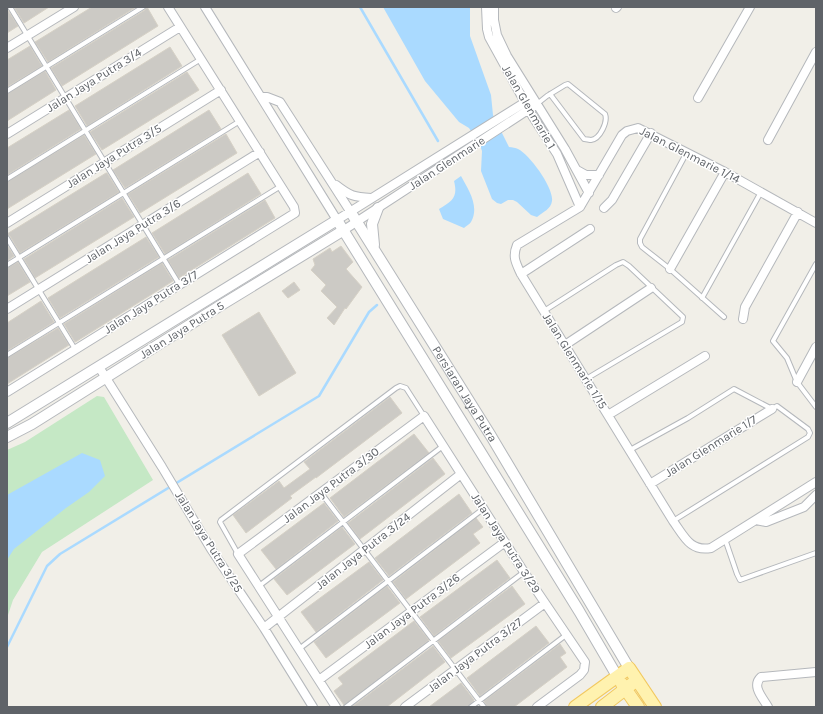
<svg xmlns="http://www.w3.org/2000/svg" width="823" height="714" viewBox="0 0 823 714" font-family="Karla,sans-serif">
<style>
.green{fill:#c5e8c5}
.water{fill:#aadaff}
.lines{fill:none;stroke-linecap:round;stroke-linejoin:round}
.stream{stroke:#aadaff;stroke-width:2.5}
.building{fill:#cccac5;stroke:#d6d1c6}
.service-casing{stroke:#b5b8bc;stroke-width:6}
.minor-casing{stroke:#b5b8bc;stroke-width:10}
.tertiary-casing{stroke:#b5b8bc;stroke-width:12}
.primary-casing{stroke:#f2c960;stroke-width:14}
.service{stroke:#fff;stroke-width:4}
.minor{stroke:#fff;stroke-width:8}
.tertiary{stroke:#fff;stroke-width:10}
.primary{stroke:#fff2af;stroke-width:12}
.labels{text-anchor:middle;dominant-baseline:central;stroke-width:3;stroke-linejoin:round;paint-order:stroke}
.street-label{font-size:12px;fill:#5f6368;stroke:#fff}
</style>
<rect width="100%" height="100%" fill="#f1efe8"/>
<path class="green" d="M97 396 104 397 153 480 42 552 13 600 7 618V450L25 442Z"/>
<path class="water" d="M383 7H470V36L491 95 493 115 509 147C512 147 516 148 518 149 530 155 554 188 552 201 551 209 543 212 537 217L531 215 517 202 513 200H508L501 204 497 203 492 199 481 171 482 151 480 145 469 128 459 122 425 81Z
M461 176C468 189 480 206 471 222 470 224 466 226 464 228L443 219 439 209C453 201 458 197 454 181Z
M82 453 100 460 105 476 89 492 66 508 14 549 7 560V495Z"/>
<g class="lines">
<path class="stream" d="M360 7 438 141
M7 647 47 566 60 554 319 396 369 312 377 305"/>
</g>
<path class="building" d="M14 7H49L24 23Z
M92 7H136L48 62 35 42Z
M147 7 158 26 62 86 51 68 145 10Z
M7 9 18 26 7 33Z
M30 46 42 66 7 87V60Z
M170 47 182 66 87 126 75 106Z
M45 71 56 90 7 121V94Z
M187 72 199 90 102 150 90 132Z
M69 110 81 129 7 175V148Z
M209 110 221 129 125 188 113 170Z
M226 134 237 153 140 213 128 194Z
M84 135 96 154 7 209V182Z
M106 173H107L119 192 20 253 10 236 7 234Z
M248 173 261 194 165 254 152 233Z
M122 198 134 217 35 278 24 259Z
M265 200 275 218 179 278 168 260Z
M146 237 159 257 60 318 48 298Z
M7 245 14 256 7 261Z
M341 246 353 262 346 269 362 287 346 309 345 308 334 325 327 318 337 307 321 291 326 285 311 270 315 265 313 259 330 248 332 252Z
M18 262 30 282 7 296V268Z
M162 263 173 281 77 341 75 342 64 324Z
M294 282 300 290 288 298 282 291Z
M41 301 54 322 7 351V323Z
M259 312 296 373 259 396 222 335Z
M58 328 69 345 7 384V358Z
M390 397 402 413 316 478V477L290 496 292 498 246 533 233 515 279 481 284 488 310 469 304 462Z
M414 434 429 453 344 517 330 498Z
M433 458 445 474 360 539 348 523Z
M459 494 472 513 389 576 375 558Z
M324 503 338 521 276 569 261 550Z
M476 518 483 527 473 534 480 543 406 599 393 582Z
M342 527 355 544 287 595 274 579Z
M497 560 510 578 434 636 420 617Z
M369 562 383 580 316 632 301 612Z
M387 586 400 603 326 658 314 642Z
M512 586 525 604 451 658 438 641Z
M414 621 429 640 344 705 334 691 343 684 338 678Z
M536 626 549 643 480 696 467 678Z
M560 644 566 653 560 657 567 667 514 707H487L484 701Z
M433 646 445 662 392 703 387 707H352Z
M461 683 474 700 468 707H429Z"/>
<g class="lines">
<g class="service-casing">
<path id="service" d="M10 7 179 284
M7 91 143 7
M537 104 547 96 565 85 568 84 605 114C608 122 600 139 591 140 590 140 585 139 584 139L550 94
M687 152 640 239V243L642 247 670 269 724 317
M7 179 201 59
M7 238 75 349
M816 264 773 341 787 358 797 382 816 407
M7 265 240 121
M702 298 761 192
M544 311 616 265 623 262 629 266 683 317 682 322 586 379
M7 355 281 186
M630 450 688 418 734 389 772 409 777 406 808 429 810 433 808 437 673 521
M321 493 484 707
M725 539 737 574 740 580 816 553
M238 554 220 522 221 520 396 388 400 386 406 388 424 416
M259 586 443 446
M299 649 483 509
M346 707 524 572
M471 707 566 635"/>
</g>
<g class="minor-casing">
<path id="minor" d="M205 7 337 220 532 98
M486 7 487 29 489 37 533 117 557 154 580 207
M494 7V20L497 35 507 56 565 149 589 193
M616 8 617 7
M7 48 74 7
M261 97H267L280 102 350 211
M698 98 750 7
M7 134 180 27
M768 140 816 52
M577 170 586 175H599
M336 185C350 196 354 197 371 198
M604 208 612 200 651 133
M7 223 221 90
M816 223 725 172 638 128 627 131 622 135 580 207 517 245C512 257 516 263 521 274L673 521C684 536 690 552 711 548L816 482
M344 230 537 104
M670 269 725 172
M521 274 590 229
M7 309 260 152
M743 319 745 307 798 212
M565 345 651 288
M99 367 162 467 211 549 264 628 313 707
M797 382 816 347
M7 392 295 213 294 207 168 7
M608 415 705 356
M650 484 772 409
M756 520 766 522 804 507 816 495
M264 628 461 474
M319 680 505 542
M336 707 238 554 424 416 524 572 585 662 584 670 580 675 537 707
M405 707 545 603
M768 707C763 698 751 686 761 677L816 672"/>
</g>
<g class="tertiary-casing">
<g id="tertiary">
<path id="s1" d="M350 211 491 436 629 668"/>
<path d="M374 245 372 224 378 208"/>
<path d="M7 423 337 220 579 611 617 676"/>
<path d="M7 437 32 424 218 307 344 230"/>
</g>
</g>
<g class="primary-casing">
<path id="primary" d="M622 684 638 707
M575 707 629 668 655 707
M602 707 637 680"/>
</g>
<use href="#service" class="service"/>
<use href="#minor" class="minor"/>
<use href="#tertiary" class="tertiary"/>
<use href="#primary" class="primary"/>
</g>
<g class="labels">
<g class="street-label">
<text transform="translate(94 80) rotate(-32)">Jalan Jaya Putra 3/4</text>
<text transform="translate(529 107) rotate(60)">Jalan Glenmarie 1</text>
<text transform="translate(690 155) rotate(27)">Jalan Glenmarie 1/14</text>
<text transform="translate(114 156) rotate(-32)">Jalan Jaya Putra 3/5</text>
<text transform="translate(447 163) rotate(-33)">Jalan Glenmarie</text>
<text transform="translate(133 231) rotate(-32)">Jalan Jaya Putra 3/6</text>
<text transform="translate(151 302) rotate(-32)">Jalan Jaya Putra 3/7</text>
<text transform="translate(182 330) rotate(-32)">Jalan Jaya Putra 5</text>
<text transform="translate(575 361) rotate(58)">Jalan Glenmarie 1/15</text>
<text stroke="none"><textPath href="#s1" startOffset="216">Persiaran Jaya Putra</textPath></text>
<text transform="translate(711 446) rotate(-32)">Jalan Glenmarie 1/7</text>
<text transform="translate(331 485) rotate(-37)">Jalan Jaya Putra 3/30</text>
<text transform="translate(209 542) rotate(58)">Jalan Jaya Putra 3/25</text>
<text transform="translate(506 543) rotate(57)">Jalan Jaya Putra 3/29</text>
<text transform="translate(363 551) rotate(-38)">Jalan Jaya Putra 3/24</text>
<text transform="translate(412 611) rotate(-37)">Jalan Jaya Putra 3/26</text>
<text transform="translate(475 655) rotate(-37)">Jalan Jaya Putra 3/27</text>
</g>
</g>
<rect width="823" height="714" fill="none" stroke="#5f6368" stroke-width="16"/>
</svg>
